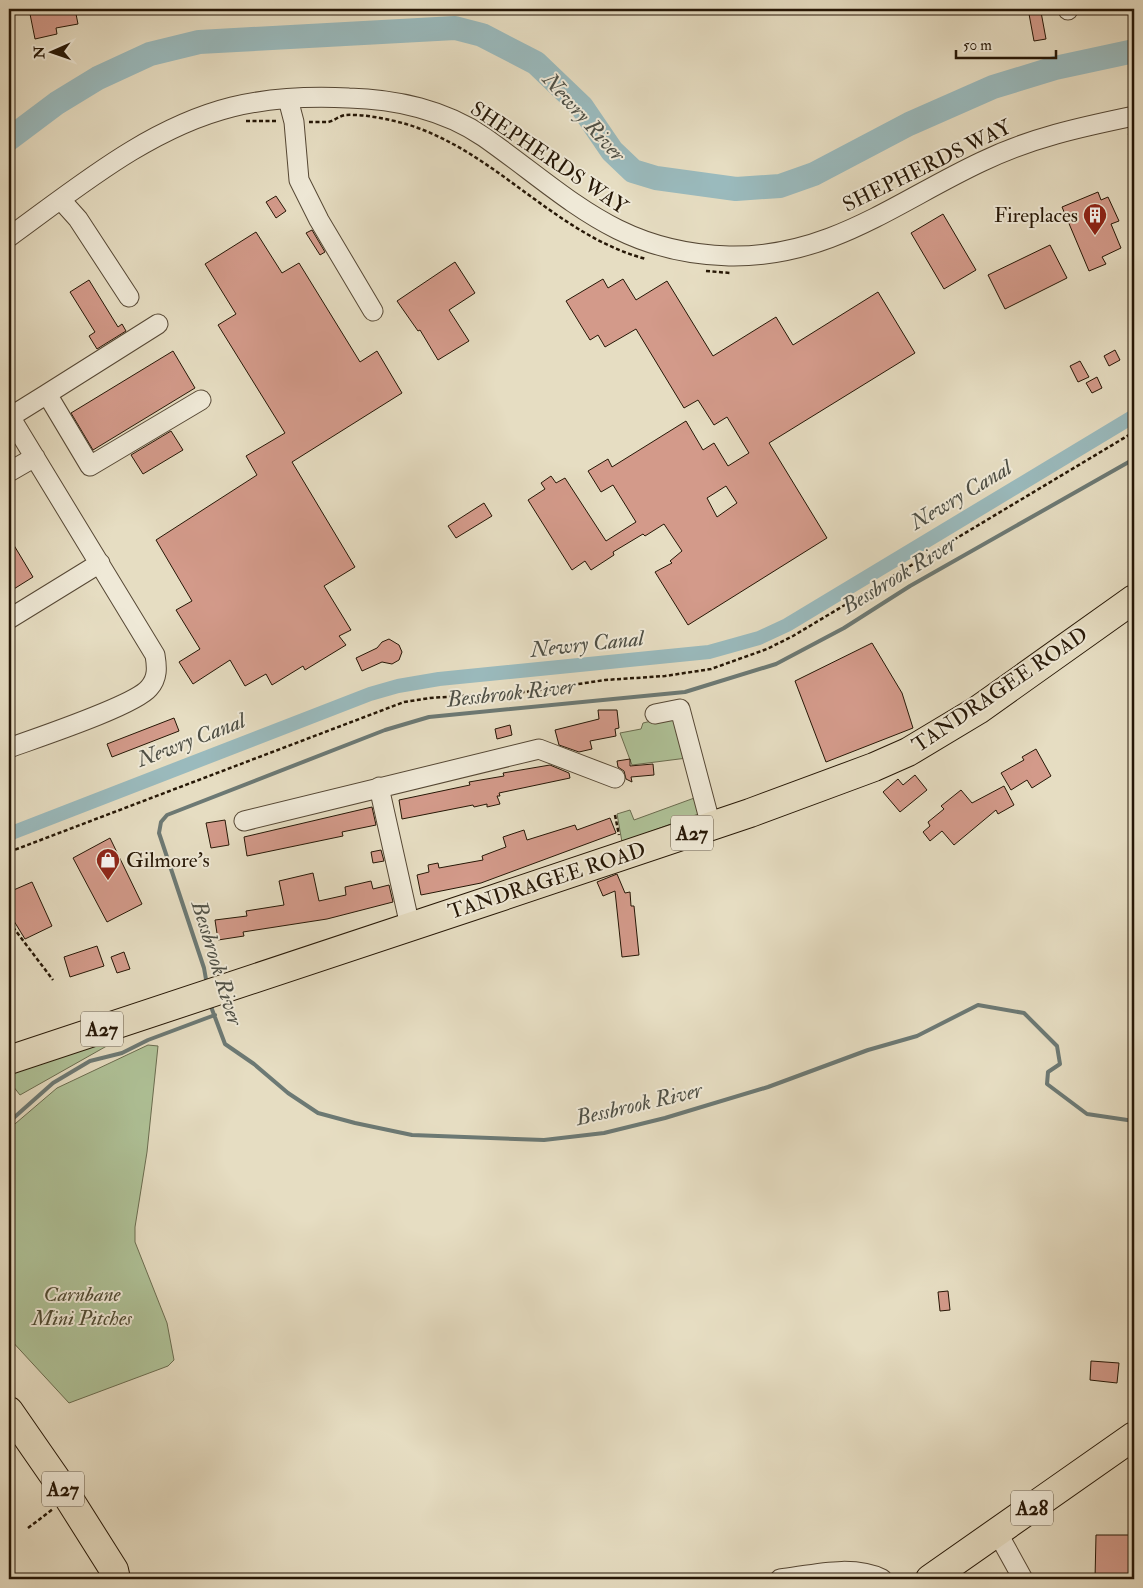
<svg xmlns="http://www.w3.org/2000/svg" width="1143" height="1588" viewBox="0 0 1143 1588" font-family="'IM FELL Double Pica',serif">
<style>
.green{fill:#afc298;stroke:#6a6c4f}
.lines{fill:none;stroke-linecap:round;stroke-linejoin:round}
.stream{stroke:#6c7974;stroke-width:4}
.canal{stroke:#9ababd;stroke-width:14}
.river{stroke:#9ababd;stroke-width:24}
.building{fill:#d39a8a;stroke:#261706;fill-rule:evenodd}
.minor-casing{stroke:#564835;stroke-width:21}
.highway-casing{stroke:#261706;stroke-width:30}
.path{stroke:#261706;stroke-width:2.5;stroke-dasharray:4 2.5;stroke-linecap:butt}
.minor{stroke:#efe9d7;stroke-width:19}
.highway{stroke:#e6ddc2;stroke-width:28}
.labels{text-anchor:middle;dominant-baseline:central;stroke-width:4;stroke-linejoin:round;paint-order:stroke}
.shield{fill:#efe9d7;stroke:#625645;stroke-width:1}
.shield-label{font-size:20px;font-weight:bold;fill:#261706}
.street-label{font-size:21px;fill:#261706;stroke:#efe9d7}
.poi-label{font-size:21px;fill:#261706;stroke:#efe9d7;text-anchor:end}
.park-label{font-size:21px;font-style:italic;fill:#4f4a32;stroke:#efe9d7}
.water-label{font-size:22px;font-style:italic;fill:#4f5046;stroke:#efe9d7}
</style>
<rect width="100%" height="100%" fill="#e6ddc2"/>
<filter id="stains"><feTurbulence type="fractalNoise" baseFrequency=".004" numOctaves="4"/><feColorMatrix values="0 0 0 0 .2 0 0 0 0 .09 0 0 0 0 .02 0 0 0 .5 -.17"/></filter>
<radialGradient id="worn" r=".72"><stop offset=".6" stop-color="#630" stop-opacity="0"/><stop offset="1" stop-color="#630" stop-opacity=".3"/></radialGradient>
<path class="green" d="M672 716 687 758 632 765 620 733 641 729 643 723Z
M697 797 701 813 622 842 617 814 630 810 634 820Z
M151 1021 20 1095 9 1081V1075L18 1067Z
M148 1045 158 1046 147 1152 135 1227V1242L167 1323 174 1360 168 1366 69 1403 9 1338V1129L57 1088Z"/>
<g class="lines">
<path class="stream" d="M207 985 204 968 159 833 161 822 167 815 385 730 429 717 685 692 776 664 844 628 910 586 1134 459
M210 1004 225 1044 254 1064 288 1093 318 1113 355 1123 412 1135 544 1140 604 1133 665 1118 768 1087 868 1050 917 1036 978 1005 1024 1013 1057 1046 1060 1064 1048 1072 1047 1084 1087 1114 1134 1121
M9 1122 53 1083 90 1061 122 1053 148 1040 215 1015"/>
<path class="canal" d="M9 834 370 694 398 686 439 679 709 652 759 638 787 625 1134 416"/>
<path class="river" d="M9 139 57 103 98 78 150 54 199 42 455 28 482 35 536 63 582 107 612 151 633 171 656 178 736 189 780 186 814 174 909 124 993 87 1055 68 1134 51"/>
</g>
<path class="building" d="M29 9H75L78 24 56 28 57 34 35 39Z
M1041 12 1046 39 1034 41 1029 14Z
M1098 192 1101 200 1108 197 1119 221 1111 224 1121 248 1102 257 1106 264 1089 271 1062 207Z
M276 196 286 211 276 218 266 202Z
M943 214 976 270 944 289 911 233Z
M312 230 325 252 320 255 306 233Z
M256 232 282 273 299 263 360 362 377 351 402 393 292 462 355 567 324 586 351 630 339 636 346 645 305 670 303 666 272 685 266 674 245 686 230 660 193 684 179 662 200 649 176 610 192 601 156 540 257 475 246 456 285 433 218 325 236 314 205 264Z
M1050 245 1067 278 1005 309 988 275Z
M455 262 475 293 449 310 469 341 438 360 420 330 418 331 397 301Z
M603 279 608 288 623 279 636 300 667 281 713 356 776 317 793 345 878 292 915 353 769 443 827 538 688 625 655 572 672 563 670 561 682 551 664 524 645 536 643 534 613 552 614 555 591 570 585 561 572 570 528 500 545 489 541 483 551 476 556 483 565 478 606 541 636 522 613 485 601 492 588 471 608 459 612 467 686 421 703 450 714 443 728 466 749 453 727 417 714 425 698 400 684 408 636 329 605 347 598 335 590 340 566 301ZM726 486 737 503 717 517 707 498Z
M89 280 118 327 122 324 126 331 97 349 89 336 95 332 70 292Z
M1115 350 1120 360 1109 366 1104 356Z
M173 351 195 388 93 450 71 413Z
M1080 361 1089 377 1078 382 1070 366Z
M1097 377 1102 388 1092 393 1086 383Z
M171 431 183 450 143 474 131 455Z
M484 503 492 516 456 538 448 526Z
M9 537 33 577 9 592Z
M389 639 399 645 402 652 399 660 392 664 382 662 362 671 356 658 377 648 382 642Z
M872 643 902 693 913 728 826 762 795 681Z
M598 710H617L619 728 615 729 616 736 590 741 592 749 579 752 559 745 555 730 599 719Z
M174 718 179 731 112 757 107 744Z
M510 725 512 735 497 739 495 729Z
M1036 749 1051 776 1032 788 1027 780 1011 790 1001 773 1024 760 1022 757Z
M630 759V766L653 764 654 775 631 777 632 782 626 779 624 771 618 767 617 761Z
M550 765 569 773 570 778 499 793 500 796H497L500 804 487 807V804L474 807 473 805 402 819 399 800 470 785 469 782 504 776 503 773Z
M915 775 927 790 900 812 883 792 898 779 903 785Z
M1004 786 1014 805 998 814 996 810 954 845 942 831 930 841 923 832 930 826 928 822 944 809 941 806 961 790 972 803Z
M372 807 376 825 342 832 343 836 247 856 244 837Z
M610 818 616 833 481 883 421 895 417 875 429 872 428 865 438 863 439 868 483 860 482 856 506 847 503 837 524 830 527 840 575 825 577 830Z
M225 820 229 845 211 848 206 823Z
M110 838 142 904 107 922 73 858Z
M381 850 384 861 373 863 371 852Z
M313 873 319 901 346 895 345 887 371 881 373 889 389 885 393 902 327 919 243 932 244 936 218 940 215 920 247 916 246 911 284 905 279 881Z
M617 874 625 893 630 892 631 906H634L639 955 622 957 615 891 603 896 597 882Z
M32 882 52 926 25 939 9 913V892Z
M97 946 104 966 70 977 64 957Z
M124 952 130 969 117 973 111 957Z
M948 1291 950 1310 940 1311 938 1292Z
M1091 1361 1119 1363 1117 1383 1090 1380Z
M1096 1535H1134V1579H1095Z"/>
<g class="lines">
<g class="minor-casing">
<path id="minor" d="M1068 9V10
M288 99 294 122 299 180 319 220 373 311
M61 200 78 219 129 297
M9 237C77 188 148 128 232 107 269 98 310 96 349 98 395 99 445 110 484 137 568 196 617 253 729 256 829 258 896 202 981 162 1030 138 1081 127 1134 116
M47 394 158 324
M9 415 155 655C157 667 158 678 149 688 134 706 36 738 9 748
M10 417 47 394 90 466 201 400
M9 472 35 457
M9 619 100 563
M655 714 680 709 711 826
M379 787 410 926
M244 821 539 749 615 778
M997 1532 1023 1579
M780 1579C812 1575 852 1564 882 1579"/>
</g>
<g class="highway-casing">
<path id="highway" d="M9 1060 491 900 750 813 874 767 908 752 978 710 1134 599
M9 1411 61 1486 114 1570 116 1579
M930 1579 1134 1436"/>
</g>
<path class="path" d="M246 121H278
M309 122C315 122 322 122 328 122 334 121 339 116 345 115 364 114 388 119 406 124 496 151 555 235 646 259
M1128 135 1134 134
M706 271 730 273
M615 815 619 835
M9 852 404 702 430 698 526 692 605 680 665 676 711 669 767 649 793 636 1134 432
M9 922 53 980
M28 1528 53 1509"/>
<use href="#minor" class="minor"/>
<use href="#highway" class="highway"/>
</g>
<defs>
<g id="building-pin" transform="scale(1.25)"><path d="M0 17L-7.5 6A9.5 9.5 0 1 1 7.5 6Z" fill="#8f2418" stroke="#efe9d7"/><path d="M-4-6H4V6H1V3H-1V6H-4ZM-2.5-4.3h1.7v1.8h-1.7ZM.8-4.3h1.7v1.8H.8ZM-2.5-1h1.7V.8h-1.7ZM.8-1h1.7V.8H.8Z" fill="#fff"/></g>
<g id="shop-pin" transform="scale(1.25)"><path d="M0 17L-7.5 6A9.5 9.5 0 1 1 7.5 6Z" fill="#8f2418" stroke="#efe9d7"/><path d="M-5-2.5h2.3a2.7 3.5 0 0 1 5.4 0H5L5.5 6h-11ZM-1.5-2.5h3a1.5 2.3 0 0 0-3 0Z" fill="#fff"/></g>
</defs>
<g fill-rule="evenodd">
<use href="#building-pin" x="1095" y="215"/>
<use href="#shop-pin" x="108" y="860"/>
</g>
<g class="labels">
<g class="shield">
<rect x="671" y="815.5" width="42" height="35" rx="4"/>
<rect x="81" y="1011.5" width="42" height="35" rx="4"/>
<rect x="42" y="1471.5" width="42" height="35" rx="4"/>
<rect x="1011" y="1490.5" width="42" height="35" rx="4"/>
</g>
<g class="shield-label">
<text x="692" y="833">A27</text>
<text x="102" y="1029">A27</text>
<text x="63" y="1489">A27</text>
<text x="1032" y="1508">A28</text>
</g>
<g class="street-label">
<text transform="translate(549 158) rotate(34)">SHEPHERDS WAY</text>
<text transform="translate(927 166) rotate(-26)">SHEPHERDS WAY</text>
<text transform="translate(1000 690) rotate(-34)">TANDRAGEE ROAD</text>
<text transform="translate(547 881) rotate(-18)">TANDRAGEE ROAD</text>
</g>
<g class="poi-label">
<text x="1078" y="215">Fireplaces</text>
<text x="126" y="860" text-anchor="start">Gilmore's</text>
</g>
<g class="park-label">
<text x="82" y="1294">Carnbane<tspan x="82" dy="24">Mini Pitches</tspan></text>
</g>
<g class="water-label">
<text transform="translate(584 117) rotate(48)">Newry River</text>
<text transform="translate(961 495) rotate(-31)">Newry Canal</text>
<text transform="translate(899 575) rotate(-31)">Bessbrook River</text>
<text transform="translate(587 644) rotate(-6)">Newry Canal</text>
<text transform="translate(511 693) rotate(-6)">Bessbrook River</text>
<text transform="translate(191 740) rotate(-21)">Newry Canal</text>
<text transform="translate(217 963) rotate(73)">Bessbrook River</text>
<text transform="translate(639 1104) rotate(-13)">Bessbrook River</text>
</g>
</g>
<rect width="1143" height="1588" fill="none" stroke="#e6ddc2" stroke-width="30"/>
<rect x="10" y="10" width="1123" height="1568" fill="none" stroke="#261706" stroke-width="2.5"/>
<rect x="15" y="15" width="1113" height="1558" fill="none" stroke="#261706"/>
<g transform="translate(52 52) rotate(268)" stroke="#efe9d7" stroke-width="4" paint-order="stroke">
<path d="M0-4L9 19L0 12L-9 19Z" fill="#261706"/>
<text y="-8" font-size="14" font-weight="bold" text-anchor="middle" fill="#261706">N</text>
</g>
<path d="M956 50v8h100v-8" fill="none" stroke="#261706" stroke-width="2.5"/>
<text x="963" y="50" font-size="15" fill="#261706" stroke="#efe9d7" stroke-width="4" paint-order="stroke">50 m</text>
<rect width="100%" height="100%" filter="url(#stains)"/>
<rect width="100%" height="100%" fill="url(#worn)"/>
</svg>
